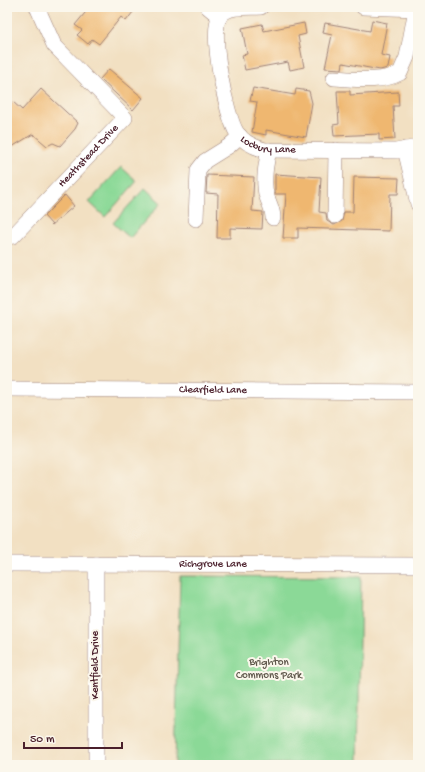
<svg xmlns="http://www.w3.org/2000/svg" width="425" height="772" viewBox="0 0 425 772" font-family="'Gochi Hand',sans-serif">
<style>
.green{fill:#8bd997;stroke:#6a7c61}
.building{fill:#efb770}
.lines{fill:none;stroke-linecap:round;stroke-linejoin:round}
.minor-casing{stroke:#9e8076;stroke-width:16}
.minor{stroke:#fff;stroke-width:15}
.labels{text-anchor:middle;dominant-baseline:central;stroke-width:4;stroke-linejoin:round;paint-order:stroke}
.street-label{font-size:11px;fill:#4a1f2b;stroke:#fbf7ec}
.park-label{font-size:11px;fill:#5e574b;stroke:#fbf7ec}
</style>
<rect width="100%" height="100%" fill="#fbf7ec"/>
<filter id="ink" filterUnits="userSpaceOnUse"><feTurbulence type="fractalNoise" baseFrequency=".025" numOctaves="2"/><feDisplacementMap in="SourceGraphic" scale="8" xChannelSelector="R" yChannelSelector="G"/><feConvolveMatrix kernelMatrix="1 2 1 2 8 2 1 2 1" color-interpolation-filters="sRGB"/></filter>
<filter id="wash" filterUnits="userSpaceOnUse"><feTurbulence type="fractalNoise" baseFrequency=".012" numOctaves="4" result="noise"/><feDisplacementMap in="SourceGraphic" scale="16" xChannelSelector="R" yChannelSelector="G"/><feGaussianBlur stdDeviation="0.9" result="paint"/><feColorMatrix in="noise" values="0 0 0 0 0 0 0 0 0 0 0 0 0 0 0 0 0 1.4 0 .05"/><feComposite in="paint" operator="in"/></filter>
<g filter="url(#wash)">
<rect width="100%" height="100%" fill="#f2e0c2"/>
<path class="green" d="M121 167 137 181 105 217 89 202Z
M145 188 161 203 130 238 113 223Z
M180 576 361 577 358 763 175 765Z"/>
<g id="blocks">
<path class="building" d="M90 7H137L126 21 121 17 99 44 92 39 88 44 77 35 82 30 75 25Z
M372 20 387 23 381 55 390 57 388 68 380 70 343 63 342 69 325 68 332 35 323 33 325 23 370 31Z
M304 23 306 34 298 36 304 67 290 70 288 62 245 70 242 55 247 54 242 28 262 24 264 31Z
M109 69 143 98 133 110 100 79Z
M253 88 295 95 296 89 309 91 312 103 306 137 266 130V135L252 132 257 102 250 101Z
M41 89 78 123 75 129 60 146 53 143 47 146 33 134 7 150V106L13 102 22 110Z
M337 91H350V95L398 92 399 106H393L395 139 379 140V134L334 136 333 125 339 124Z
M275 174 321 177 319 212 326 213 327 221 334 225 342 221 344 212H353L354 177 399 178 398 194H390L389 231 298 228V238H283L286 194H275Z
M207 175 254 177 252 211 263 212 262 229 230 228V238H217L218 194 206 193Z
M65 195 74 206 52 225 44 216Z"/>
</g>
</g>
<g filter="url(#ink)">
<use href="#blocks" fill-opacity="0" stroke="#9e8076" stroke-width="1"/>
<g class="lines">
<g class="minor-casing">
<g id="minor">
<path d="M208 7 220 17"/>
<path id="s1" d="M261 7C249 8 229 5 220 16 209 31 226 117 237 133 244 143 254 147 265 150L396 151 418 147"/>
<path d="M363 7 418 9"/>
<path d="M334 78C355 79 381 83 400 73L407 57 416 9"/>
<path d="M405 149 418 204"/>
<path d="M269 150C266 164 263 179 266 194 268 202 273 208 273 218"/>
<path d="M335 216 336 150"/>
<path d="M196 219 198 170 205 161 229 146 240 136"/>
<path id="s2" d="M7 237 13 236 125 118 54 45 37 7"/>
<path id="s3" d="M7 389 418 392"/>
<path id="s4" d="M7 564 418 565"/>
<path d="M96 564V765"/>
</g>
</g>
<use href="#minor" class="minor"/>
</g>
</g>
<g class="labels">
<g class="street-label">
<text stroke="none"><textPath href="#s1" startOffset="199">Locbury Lane</textPath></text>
<text stroke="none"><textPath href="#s2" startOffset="116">Heathstead Drive</textPath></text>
<text stroke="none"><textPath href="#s3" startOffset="206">Clearfield Lane</textPath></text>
<text stroke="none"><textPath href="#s4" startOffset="206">Richgrove Lane</textPath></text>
<text transform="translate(96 665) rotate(-90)">Kentfield Drive</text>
</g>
<g class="park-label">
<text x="269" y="663">Brighton<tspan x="269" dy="13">Commons Park</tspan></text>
</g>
</g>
<rect width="425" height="772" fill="none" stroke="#fbf7ec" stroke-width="24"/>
<path d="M24 742v6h98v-6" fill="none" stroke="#4a1f2b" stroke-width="2"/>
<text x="30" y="742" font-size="12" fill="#4a1f2b" stroke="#fbf7ec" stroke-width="3" paint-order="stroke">50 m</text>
</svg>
